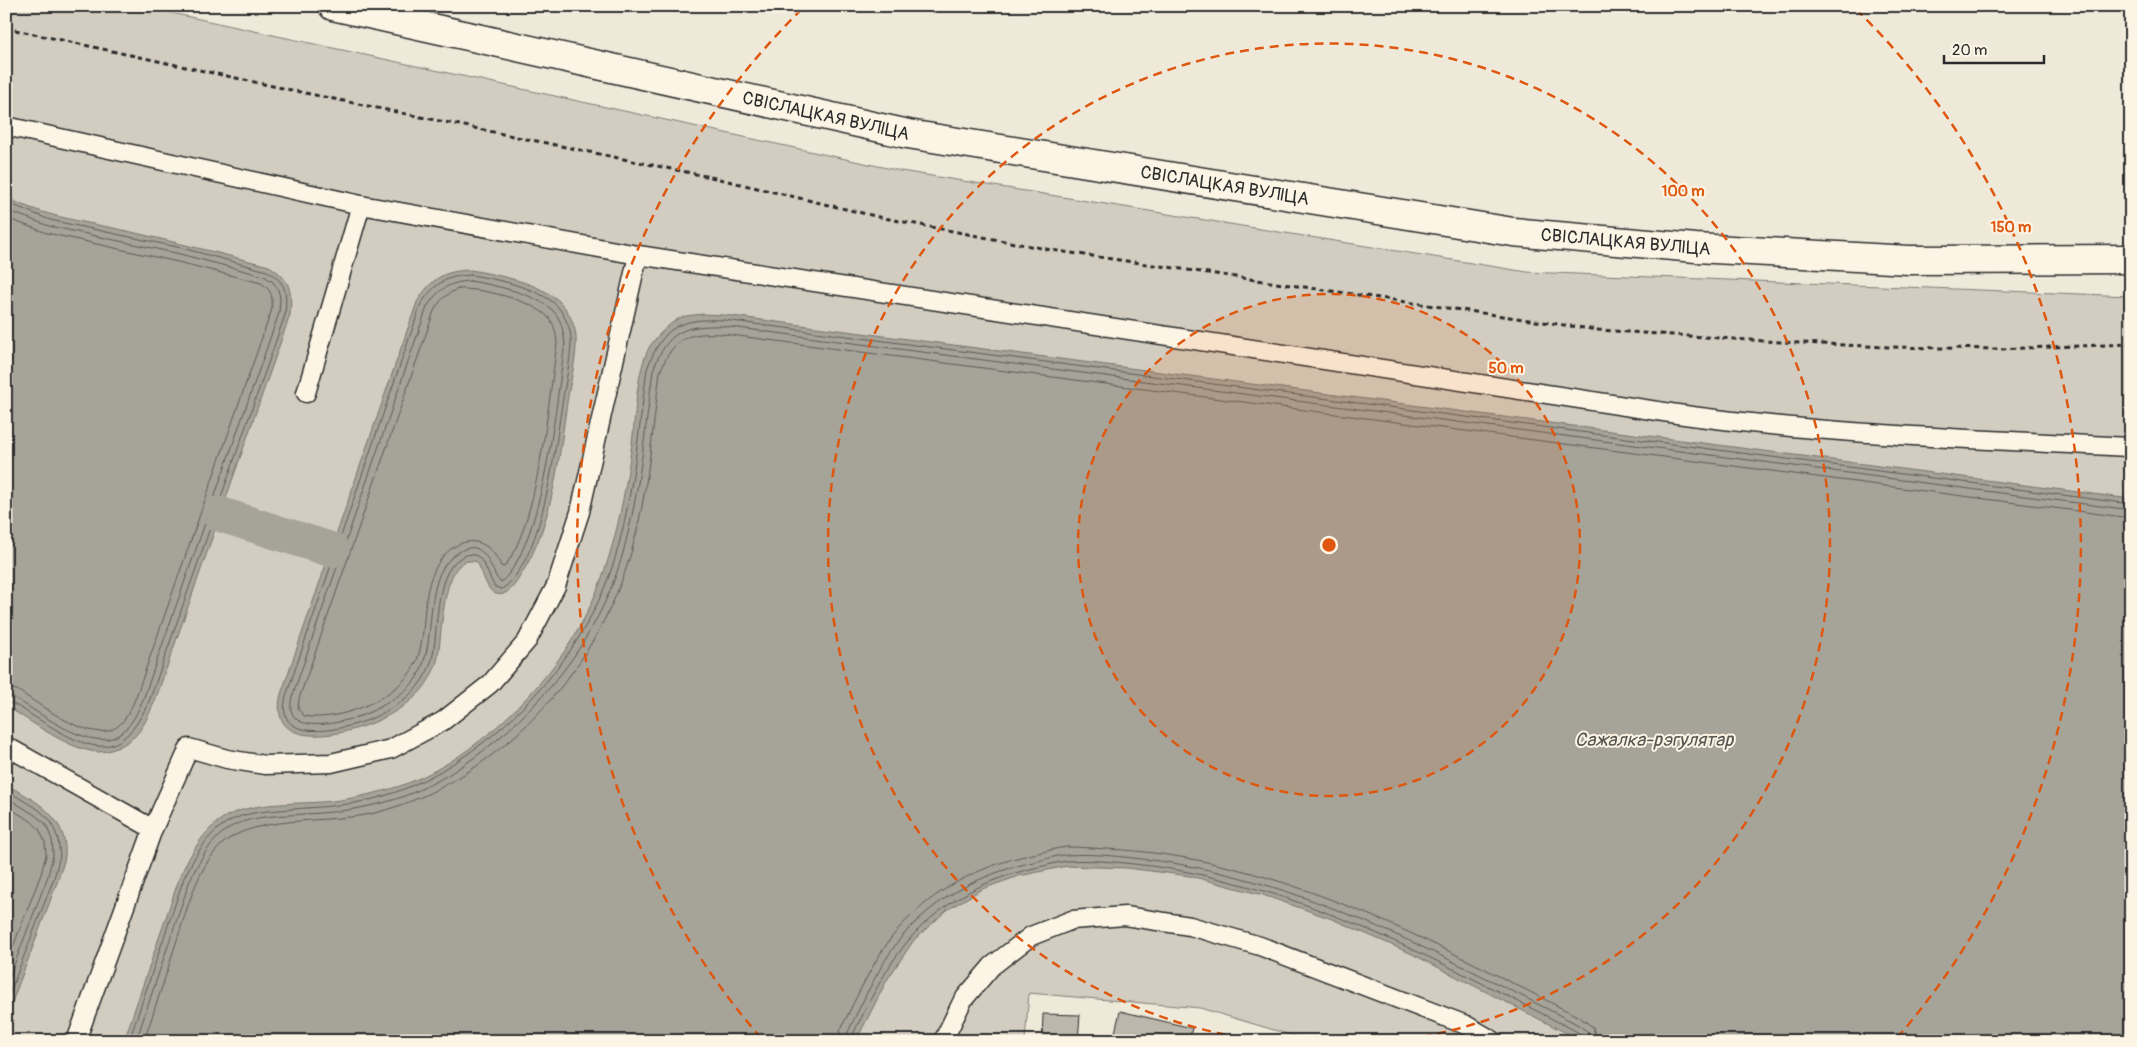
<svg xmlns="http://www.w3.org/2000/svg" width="2137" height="1047" viewBox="0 0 2137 1047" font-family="Pangolin,sans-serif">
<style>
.green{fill:#d2cdc0;stroke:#7e7c76}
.water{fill:#a6a399;stroke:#75736d}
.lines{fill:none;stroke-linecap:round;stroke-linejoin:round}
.shore{stroke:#5c5b57;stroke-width:1}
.canal{stroke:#a6a399;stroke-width:35}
.building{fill:#bcb7ac;stroke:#2b2b2b}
.service-casing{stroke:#2b2b2b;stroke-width:21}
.secondary-casing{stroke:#2b2b2b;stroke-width:31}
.path{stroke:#2b2b2b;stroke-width:3;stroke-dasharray:5 4;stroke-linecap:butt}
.service{stroke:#fcf5e5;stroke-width:18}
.secondary{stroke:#fcf5e5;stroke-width:28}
.ring{fill:none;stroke:#df570e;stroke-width:2.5;stroke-dasharray:9 6}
.labels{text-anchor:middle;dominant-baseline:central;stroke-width:4;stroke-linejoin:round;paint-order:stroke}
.street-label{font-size:18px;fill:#2b2b2b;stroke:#fcf5e5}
.water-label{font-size:19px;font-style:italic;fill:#565552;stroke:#fcf5e5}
.centre{fill:#df570e;stroke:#fcf5e5;stroke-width:2.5}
.ring-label{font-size:15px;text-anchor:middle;font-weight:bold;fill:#df570e;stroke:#fcf5e5;stroke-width:4;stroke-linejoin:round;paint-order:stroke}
</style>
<rect width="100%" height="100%" fill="#efe9da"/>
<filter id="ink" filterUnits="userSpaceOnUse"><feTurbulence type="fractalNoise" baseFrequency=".02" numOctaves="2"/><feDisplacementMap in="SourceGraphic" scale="10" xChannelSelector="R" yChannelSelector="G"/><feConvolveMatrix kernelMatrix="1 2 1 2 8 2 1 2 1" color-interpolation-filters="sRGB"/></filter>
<g filter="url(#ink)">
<path class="green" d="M6 6H139L901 171 1527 272 2131 296V1041H1311L1200 1008 1029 993 1025 1041H6Z"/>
<path class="water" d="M6 197C43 217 87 222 127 231 175 242 222 254 269 266 291 280 292 290 290 315L155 701C149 713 144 728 134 737 125 745 111 752 99 752 70 751 31 721 6 706Z
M471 270C498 275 549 284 565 308 572 318 577 331 576 343 576 360 571 379 568 396 559 456 554 522 521 575 517 581 512 591 503 594 487 599 483 571 477 562 440 550 443 640 437 661 434 671 428 683 421 691 408 705 388 717 370 724 339 736 267 751 281 694L417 302C432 278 443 271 471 270Z
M703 314 724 315 2131 499V1041H1582L1410 953 1332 919 1263 895 1190 876 1127 868 1067 866 1019 876 982 889 947 910 914 940 887 980 856 1041H124L180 876C190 855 203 831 223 818 255 800 297 805 333 801 355 798 378 793 400 786 464 764 525 707 564 652 607 590 622 517 632 443 636 414 636 370 650 346 657 336 670 322 682 317 688 315 697 315 703 314Z
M6 785C36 800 68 817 65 856 64 864 60 872 58 880L6 1018Z"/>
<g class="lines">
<path class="shore" d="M6 202 50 220 182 248 267 271C287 283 287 292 285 315L150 699C118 770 87 748 33 716 25 711 15 703 6 702
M6 210 49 226 180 254 264 276 273 282 278 289 280 298 279 313 144 697C138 711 131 729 115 737 87 750 37 711 13 697L6 696
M6 218 47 233 178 262 261 283C273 291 273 298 271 312L137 694C132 707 125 725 111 730 86 740 38 703 17 690L6 688
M471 275C496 279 547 289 561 311 567 321 572 332 571 344 570 363 565 384 562 404 555 449 542 563 502 589L495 587C486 574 483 544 460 558 433 575 439 632 432 659 430 668 424 678 418 686 406 701 385 713 368 720 342 730 273 746 286 696L421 304C435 283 446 276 471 275Z
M470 281C494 285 539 294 555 313 562 321 563 332 565 343 557 397 543 547 501 582 491 578 488 531 456 554 418 579 442 650 412 684 400 696 383 706 368 713 347 722 281 740 292 697L427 307C438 289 450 282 470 281Z
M458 289C481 288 533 300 549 318 555 325 556 334 557 343 549 398 538 526 504 567L501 566C485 528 449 538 434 571 421 598 427 629 418 657 407 695 341 723 304 716L298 709 299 699 434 311C440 300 446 294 458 289Z
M6 790 39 810 51 821 58 839 60 856 54 878 6 1003
M6 797 35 815 46 824 52 840 53 855 48 876 6 986
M6 806 31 821 39 829 45 842 46 855 41 874 6 965
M129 1041 184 878C194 858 206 835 226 823 245 811 270 811 293 809 318 807 344 806 369 800 416 789 457 764 494 734 552 685 598 622 618 548 634 489 639 428 647 369 663 326 680 318 724 320L2131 504
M136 1041 190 880C199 862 210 840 229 828 251 815 280 816 304 814 326 813 348 811 369 806 417 797 461 770 498 739 557 689 604 625 624 549 640 491 645 430 653 370 668 331 683 325 723 326L2131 510
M144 1041C155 1008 166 975 176 943 187 910 196 870 221 845 253 814 330 824 375 813 497 781 596 673 631 553 648 495 652 432 660 372 674 337 687 332 723 334L2131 518
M838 1041 840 1031C856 998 876 954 900 927 938 886 984 864 1038 853 1047 851 1057 848 1067 847 1080 847 1093 848 1106 849 1276 856 1430 941 1579 1017L1593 1027 1597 1041
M845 1041 847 1034C862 1003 883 957 906 932 942 893 986 872 1038 861 1047 859 1057 855 1067 855 1094 853 1124 857 1151 860 1303 879 1440 955 1575 1023L1587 1031 1590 1041
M852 1041C853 1030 861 1020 865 1010 881 979 898 948 924 924 959 893 993 877 1039 867 1048 865 1058 862 1067 861 1095 859 1124 863 1151 866 1302 886 1438 961 1572 1029L1582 1035 1584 1041"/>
<path class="canal" d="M219 514 332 550"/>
</g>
<path class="building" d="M1120 1011 1192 1028 1189 1041H1113Z
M1043 1014 1080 1015 1078 1041H1042Z"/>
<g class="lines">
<g class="service-casing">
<path id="service" d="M6 126 361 205 638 255 1677 414C1827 435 1980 439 2131 447
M306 393 361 205
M6 746 153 829
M76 1041 153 829 189 748 227 759 265 765 331 763 391 749 443 721 490 684 527 641 556 586 580 512 638 255
M943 1041 963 1000 992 966 1031 936 1072 920 1125 916 1190 926 1260 946 1466 1025 1494 1041"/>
</g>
<g class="secondary-casing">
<g id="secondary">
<path id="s1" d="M333 6 908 134 1513 232 1696 248 1909 260 2131 259"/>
</g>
</g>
<path class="path" d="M6 28 305 93 715 178 879 217 1051 250 1598 330 1780 342 1888 347 1998 349 2131 344"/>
<use href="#service" class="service"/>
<use href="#secondary" class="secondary"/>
</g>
</g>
<circle cx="1329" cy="545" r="251" fill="#df570e" fill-opacity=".12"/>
<g class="ring">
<circle cx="1329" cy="545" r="251"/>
<path d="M1255 1040A501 501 0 1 1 1403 1040"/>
<path d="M761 1038A752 752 0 0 1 802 9M1856 9A752 752 0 0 1 1897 1038"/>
</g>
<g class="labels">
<g class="street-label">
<text stroke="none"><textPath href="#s1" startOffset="505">СВІСЛАЦКАЯ ВУЛІЦА</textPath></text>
<text stroke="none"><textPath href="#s1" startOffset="910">СВІСЛАЦКАЯ ВУЛІЦА</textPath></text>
<text stroke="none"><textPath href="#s1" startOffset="1315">СВІСЛАЦКАЯ ВУЛІЦА</textPath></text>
</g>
<g class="water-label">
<text x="1654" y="740">Сажалка-рэгулятар</text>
</g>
</g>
<circle cx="1329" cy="545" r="8" class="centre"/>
<g class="ring-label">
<text x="1683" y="196">100 m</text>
<text x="2011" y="232">150 m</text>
<text x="1506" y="373">50 m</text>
</g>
<rect width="2137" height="1047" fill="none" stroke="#fcf5e5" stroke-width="25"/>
<rect x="12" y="12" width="2112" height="1022" fill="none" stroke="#2b2b2b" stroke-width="2" filter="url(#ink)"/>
<path d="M1944 55v8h100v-8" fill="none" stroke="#2b2b2b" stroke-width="2.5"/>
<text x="1952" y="55" font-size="15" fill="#2b2b2b" stroke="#fcf5e5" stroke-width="4" paint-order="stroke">20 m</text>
</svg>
